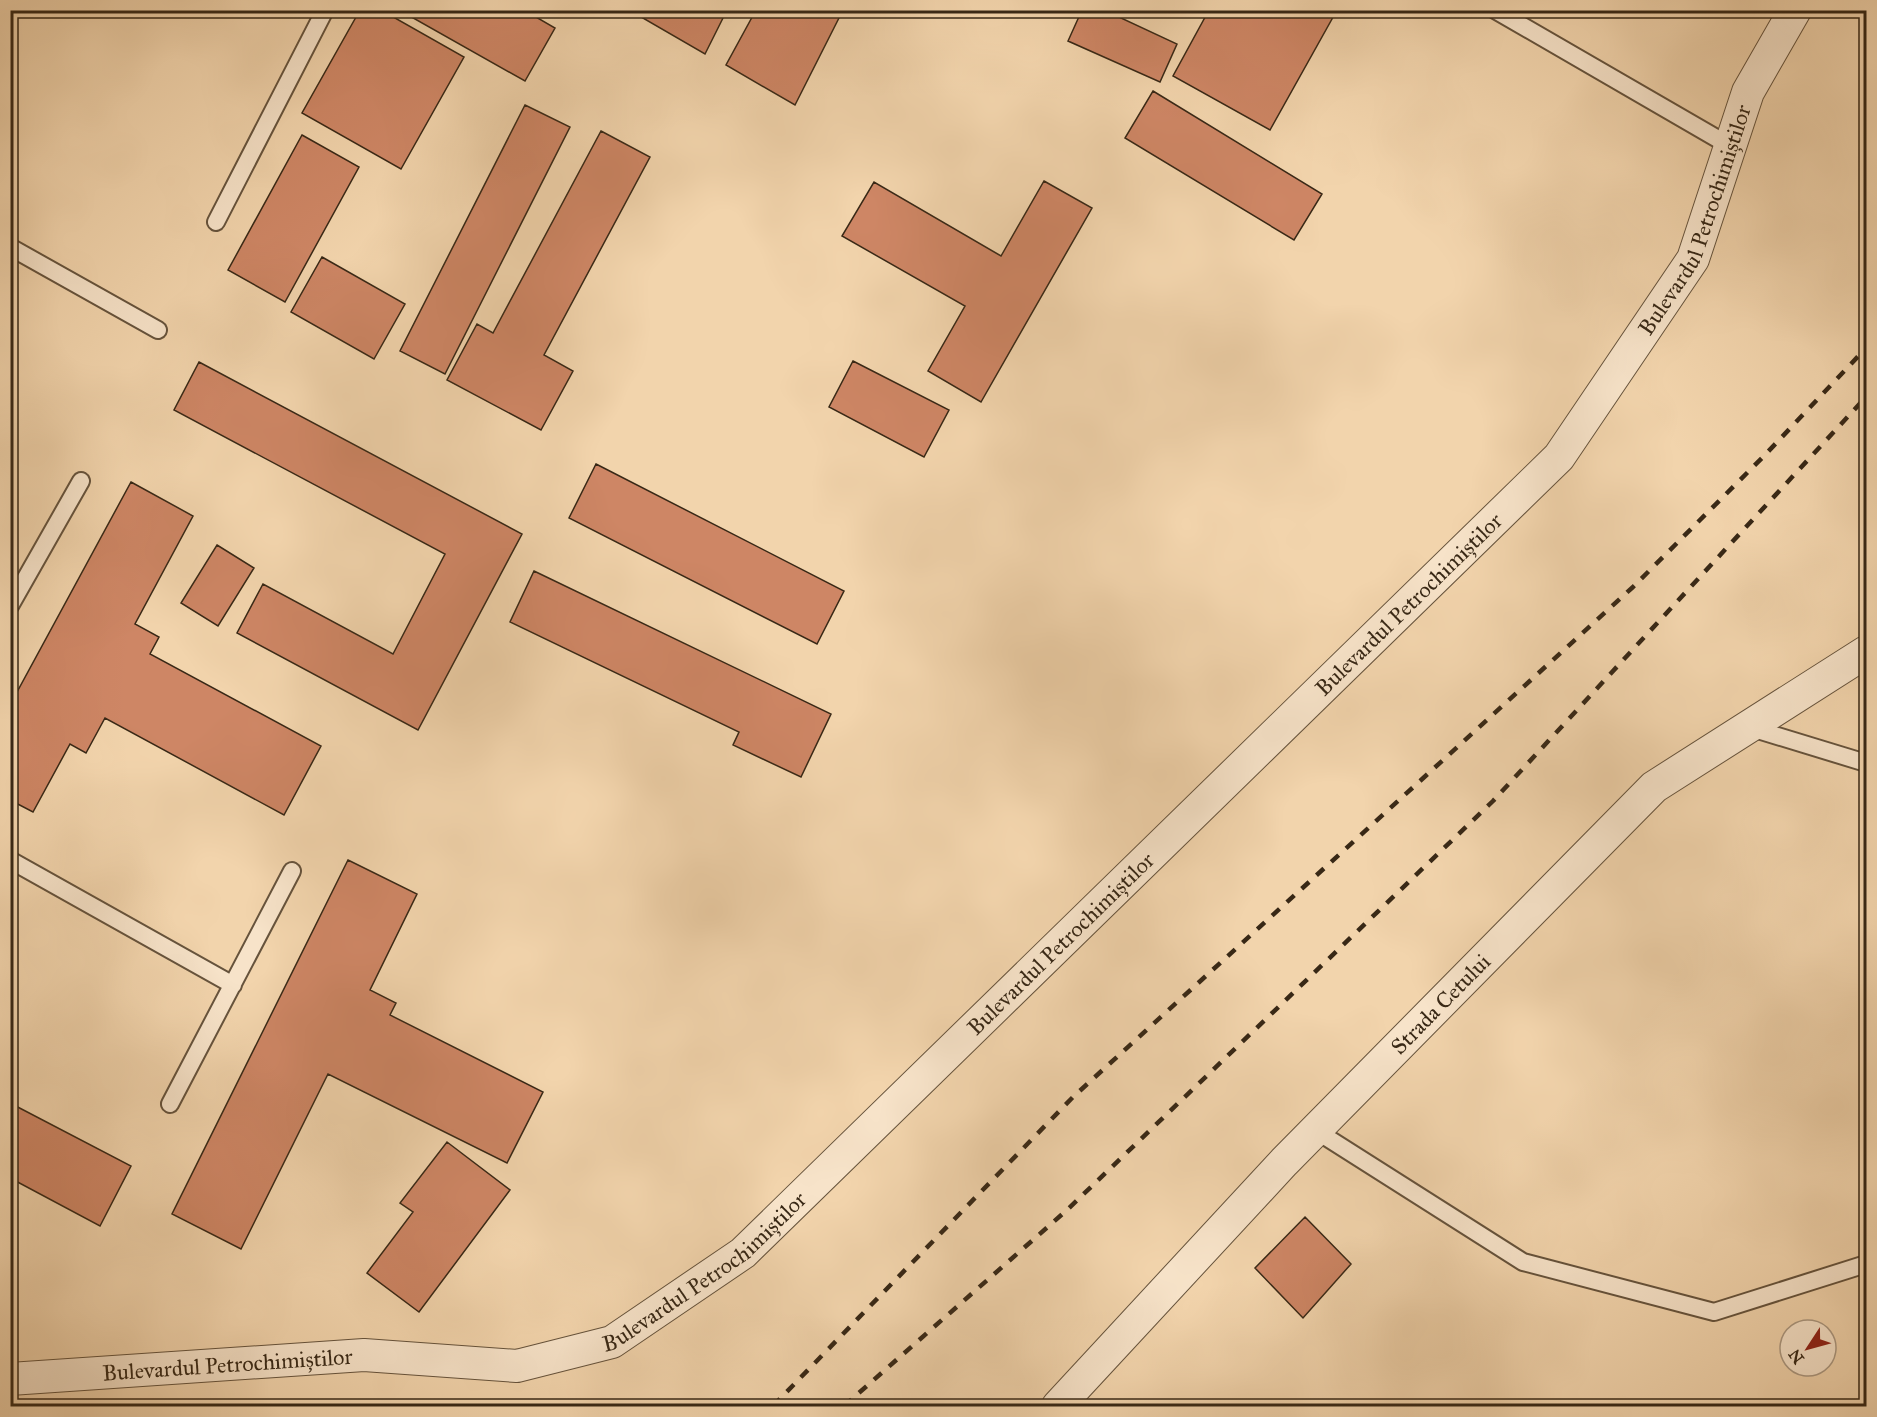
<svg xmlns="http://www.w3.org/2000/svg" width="1877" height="1417" viewBox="0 0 1877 1417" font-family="'IM FELL Great Primer',serif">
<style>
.building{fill:#ce8665;stroke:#382816;stroke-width:1.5}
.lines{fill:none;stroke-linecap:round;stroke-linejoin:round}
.service-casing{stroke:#66533c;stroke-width:20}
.minor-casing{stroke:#66533c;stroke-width:34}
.service{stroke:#f7e3c9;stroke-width:16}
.minor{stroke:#f7e3c9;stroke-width:32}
.rail{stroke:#382816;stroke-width:4.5;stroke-dasharray:10 10;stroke-linecap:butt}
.labels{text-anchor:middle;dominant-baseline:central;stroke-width:4.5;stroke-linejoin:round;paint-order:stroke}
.street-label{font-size:22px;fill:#382816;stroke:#f7e3c9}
</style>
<rect width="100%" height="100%" fill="#f2d4ac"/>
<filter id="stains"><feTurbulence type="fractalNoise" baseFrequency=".00333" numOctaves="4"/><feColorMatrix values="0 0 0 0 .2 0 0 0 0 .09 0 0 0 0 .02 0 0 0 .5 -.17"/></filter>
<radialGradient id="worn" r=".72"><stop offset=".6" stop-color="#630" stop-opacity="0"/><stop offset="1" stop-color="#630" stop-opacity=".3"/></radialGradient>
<path class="building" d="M360 10H381L464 57 401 169 302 113Z
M399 10H524L555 28 525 81Z
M629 10H727L705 54Z
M756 10H843L795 105 726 65Z
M1082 10H1104L1177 44 1160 82 1068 41Z
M1209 10H1337L1270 130 1173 76Z
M1153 91 1322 194 1294 240 1125 138Z
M525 105 570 127 445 374 400 351Z
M601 131 650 157 544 355 573 371 541 430 447 380 477 324 493 333Z
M302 135 359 167 285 302 228 270Z
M1044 181 1092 208 981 402 928 371 965 306 842 236 874 182 1001 256Z
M322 257 405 304 374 359 291 312Z
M853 361 949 410 924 457 829 407Z
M199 362 522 534 418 730 237 633 263 584 393 654 445 554 174 410Z
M596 464 844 591 817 644 569 518Z
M131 482 193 516 135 624 159 637 150 654 321 746 284 815 105 718 86 753 70 744 33 812 10 800V705Z
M217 545 254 568 218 626 181 603Z
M534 571 831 714 801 777 733 745 739 732 510 622Z
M348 860 417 894 370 990 396 1003 390 1015 543 1092 507 1163 328 1074 241 1249 172 1214Z
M10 1103 131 1166 100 1226 10 1178Z
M447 1142 510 1190 419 1312 367 1273 413 1212 400 1203Z
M1305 1217 1351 1264 1303 1318 1255 1268Z"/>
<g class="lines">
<g class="service-casing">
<path id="service" d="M1495 10 1730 146
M216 222 325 10
M10 247 158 330
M10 606 81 481
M1748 727 1866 763
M10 860 233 985
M170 1104 292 871
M1315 1130 1523 1262 1714 1312 1866 1264"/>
</g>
<g class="minor-casing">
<g id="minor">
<path id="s1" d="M10 1379 364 1355 517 1366 612 1342 743 1253 1559 457 1693 259 1748 92 1795 10"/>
<path id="s2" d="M1058 1406 1284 1162 1654 787 1866 652"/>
</g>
</g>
<use href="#service" class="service"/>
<use href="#minor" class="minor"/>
<path class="rail" d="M773 1406 1073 1097 1633 587 1763 457 1866 348
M844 1406 1067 1210 1493 801 1866 397"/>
</g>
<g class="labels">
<g class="street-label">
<text stroke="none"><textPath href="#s1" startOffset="2180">Bulevardul Petrochimiștilor</textPath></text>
<text stroke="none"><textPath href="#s1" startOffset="1694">Bulevardul Petrochimiștilor</textPath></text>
<text stroke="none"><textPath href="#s1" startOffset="1208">Bulevardul Petrochimiștilor</textPath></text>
<text stroke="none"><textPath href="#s2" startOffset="555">Strada Cetului</textPath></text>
<text stroke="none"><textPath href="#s1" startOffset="722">Bulevardul Petrochimiștilor</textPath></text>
<text stroke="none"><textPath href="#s1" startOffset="218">Bulevardul Petrochimiștilor</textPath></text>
</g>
</g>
<rect width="1877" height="1417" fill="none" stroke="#f2d4ac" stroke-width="36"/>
<rect x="12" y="12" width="1853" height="1393" fill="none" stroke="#382816" stroke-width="3"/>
<rect x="18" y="18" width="1841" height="1381" fill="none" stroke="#382816" stroke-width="1.5"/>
<g transform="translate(1808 1348) rotate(234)"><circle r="28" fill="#f7e3c9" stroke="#ab9881" stroke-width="1.5"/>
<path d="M0-4.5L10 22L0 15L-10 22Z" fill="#8f2418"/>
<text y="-9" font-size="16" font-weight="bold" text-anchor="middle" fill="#382816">N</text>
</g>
<rect width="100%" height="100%" filter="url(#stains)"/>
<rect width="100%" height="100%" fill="url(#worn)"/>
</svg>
